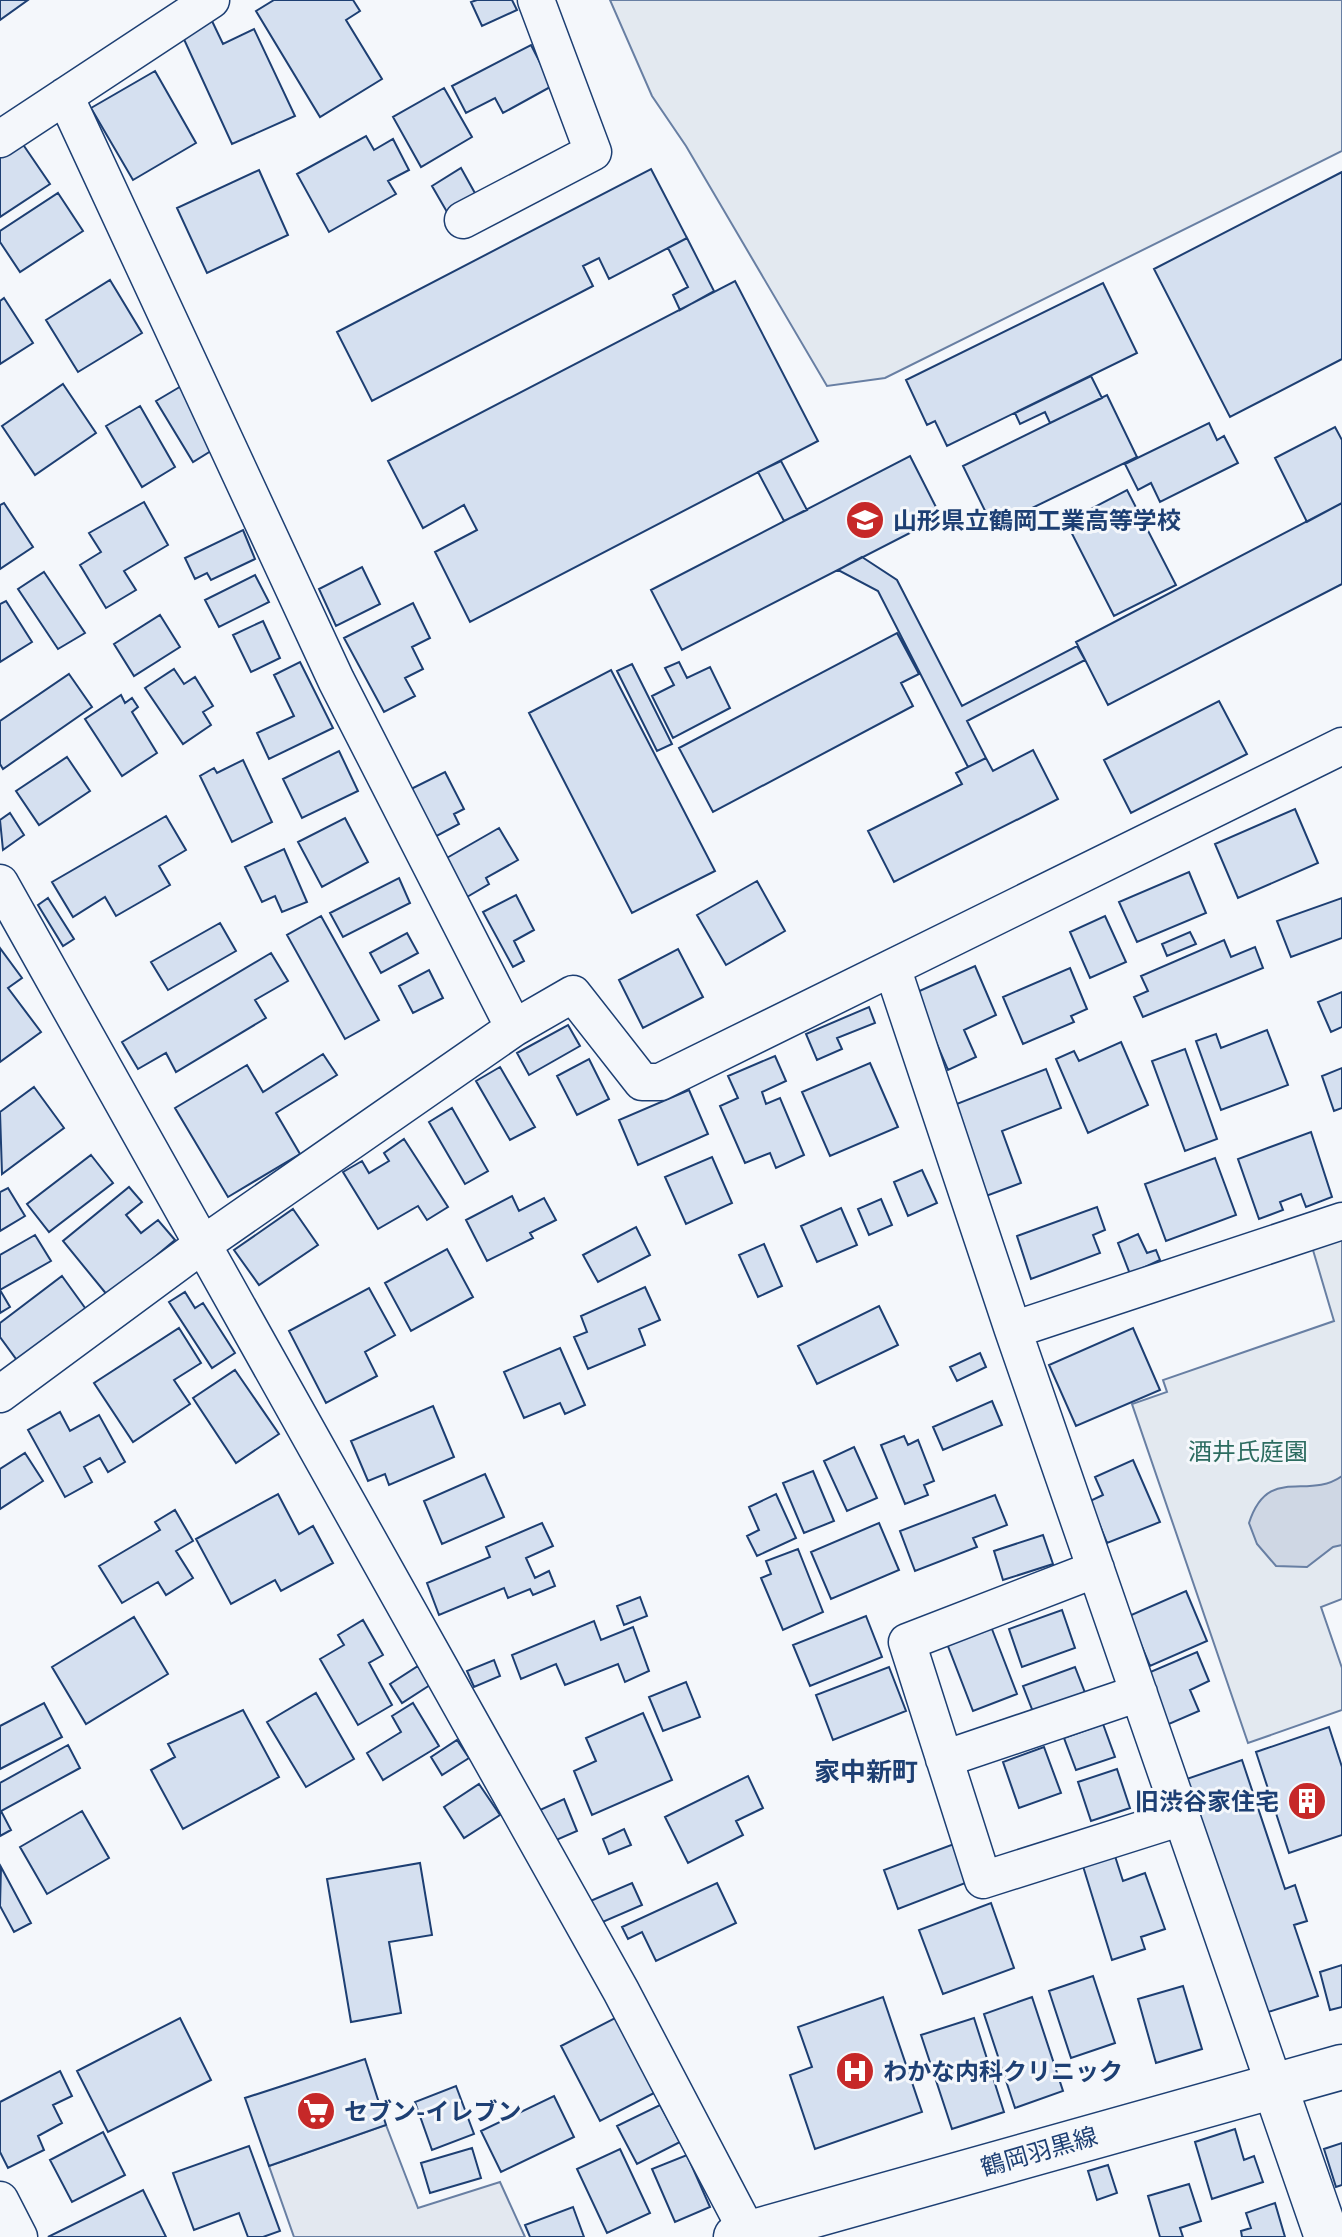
<svg xmlns="http://www.w3.org/2000/svg" width="1342" height="2237" viewBox="0 0 1342 2237" font-family="'Public Sans','Noto Sans JP',sans-serif">
<style>
.green{fill:#e3e9f0;stroke:#687fa3;stroke-width:2}
.parking{fill:#e3e8f0;stroke:#687fa3;stroke-width:2}
.water{fill:#cfd7e4;stroke:#687fa3;stroke-width:2}
.building{fill:#d5e0f0;stroke:#1d3f73;stroke-width:2}
.lines{fill:none;stroke-linecap:round;stroke-linejoin:round}
.street-casing{stroke:#1d3f73;stroke-width:39}
.secondary-casing{stroke:#1d3f73;stroke-width:47}
.primary-casing{stroke:#1d3f73;stroke-width:47}
.street{stroke:#f4f7fb;stroke-width:36}
.secondary{stroke:#f4f7fb;stroke-width:44}
.primary{stroke:#f4f7fb;stroke-width:44}
.labels{text-anchor:middle;dominant-baseline:central;stroke-width:6;stroke-linejoin:round;paint-order:stroke}
.poi-label{font-size:24px;font-weight:bold;fill:#1d3f73;stroke:#f4f7fb;text-anchor:start}
.park-label{font-size:24px;fill:#2c6c60;stroke:#f4f7fb}
.street-label{font-size:24px;fill:#1d3f73;stroke:#f4f7fb}
.neighbourhood-label{font-size:26px;font-weight:bold;fill:#1d3f73;stroke:#f4f7fb}
</style>
<rect width="100%" height="100%" fill="#f4f7fb"/>
<path class="green" d="M610 0H1342V151L885 378 827 386 686 146 652 96Z
M1342 1229V1599L1321 1607 1342 1668V1710L1248 1743 1132 1404 1167 1392 1163 1380 1334 1321 1310 1240Z"/>
<path class="parking" d="M386 2125 418 2208 500 2182 525 2237H294L269 2166Z"/>
<path class="water" d="M1342 1476V1545L1333 1547 1307 1567 1276 1566 1257 1544 1249 1523C1268 1464 1307 1501 1342 1476Z"/>
<path class="building" d="M0 0H28L0 20Z
M274 0H353L360 11 346 20 382 79 320 117 256 11Z
M477 0H512L517 10 482 26 471 2Z
M212 21 223 44 254 29 295 116 232 144 182 35Z
M531 45 552 86 503 113 495 98 466 113 452 86Z
M155 71 196 143 133 180 91 108Z
M444 88 472 137 421 167 393 117Z
M366 136 374 150 393 139 409 170 388 181 396 194 329 232 297 174Z
M22 143 50 184 0 217V157Z
M461 168 476 195 447 212 432 186Z
M651 169 687 238 609 279 599 258 583 266 593 286 372 401 337 332Z
M259 170 288 235 207 273 177 208Z
M1342 172V359L1230 417 1154 269Z
M58 193 83 231 20 272 0 242V231Z
M687 238 714 291 680 310 673 295 688 287 668 248Z
M110 280 142 333 78 372 46 320Z
M735 281 818 441 470 622 435 552 477 530 464 505 423 528 388 461Z
M1103 283 1137 353 947 446 935 421 927 425 906 380Z
M4 298 33 343 0 364V301Z
M1091 376 1102 398 1050 423 1045 412 1020 424 1015 413Z
M63 384 96 433 35 475 2 426Z
M183 385 219 446 193 462 156 401Z
M1107 395 1137 457 993 527 963 466Z
M140 406 175 467 142 487 106 426Z
M1209 423 1217 440 1224 436 1238 463 1160 502 1151 483 1138 490 1125 464Z
M1335 427 1342 440V503L1307 522 1275 458Z
M910 456 941 517 682 650 651 590Z
M781 461 807 510 784 521 758 472Z
M1127 490 1176 585 1114 616 1066 522Z
M144 502 168 545 124 571 136 590 106 608 80 565 101 552 89 533Z
M4 503 33 547 0 569V505Z
M1342 503V584L1108 705 1076 642Z
M243 530 255 559 211 580 207 573 195 579 185 558Z
M862 557 897 580 962 706 1077 646 1085 660 967 721 986 758 968 767 878 591 838 570Z
M362 567 380 604 336 626 319 589Z
M44 572 85 633 58 649 18 589Z
M255 575 269 602 219 627 205 600Z
M6 601 32 642 0 662V604Z
M413 603 430 638 412 647 423 669 405 678 415 696 384 712 344 638Z
M160 615 180 647 134 676 114 644Z
M263 621 280 658 251 672 233 635Z
M897 633 919 674 901 683 913 706 713 812 679 748Z
M300 662 333 728 269 759 257 733 294 716 274 675Z
M679 662 687 678 710 667 730 708 673 738 652 696 674 685 665 668Z
M632 664 672 744 657 751 617 671Z
M174 669 184 684 195 677 213 706 203 712 211 725 183 744 145 688Z
M611 670 715 871 632 913 529 713Z
M69 674 92 707 3 769 0 764V721Z
M121 695 125 703 132 698 138 707 132 712 157 753 122 776 85 719Z
M1219 701 1247 754 1131 813 1104 760Z
M1033 750 1058 799 894 882 868 831 962 784 956 773 986 758 993 771Z
M339 751 358 791 302 818 283 779Z
M67 757 90 791 39 825 16 791Z
M243 760 272 822 232 842 200 776 214 768 217 773Z
M445 772 464 809 454 814 459 824 431 839 405 792Z
M1295 809 1318 863 1238 898 1215 844Z
M10 813 24 835 3 850 0 820Z
M166 816 186 850 159 866 170 885 116 916 105 897 73 917 52 882Z
M345 818 368 862 322 887 298 842Z
M499 828 518 860 486 878 489 884 467 897 445 859Z
M284 849 307 902 282 912 275 896 262 902 245 867Z
M1189 872 1206 913 1137 942 1119 902Z
M399 878 410 903 343 937 330 913Z
M757 881 785 931 726 965 697 915Z
M516 895 534 930 514 941 524 961 513 967 483 912Z
M48 898 74 939 63 946 38 905Z
M1342 898V938L1291 957 1277 921Z
M321 916 379 1020 345 1039 287 935Z
M1105 916 1126 962 1090 978 1070 932Z
M220 923 236 951 168 990 151 962Z
M1190 932 1196 944 1167 956 1162 944Z
M407 933 418 953 381 973 370 953Z
M1224 940 1231 957 1255 947 1263 968 1143 1017 1134 997 1148 991 1141 976Z
M0 948 22 978 8 988 41 1032 0 1062Z
M678 949 703 997 643 1028 619 980Z
M271 953 288 981 255 1000 266 1018 176 1072 166 1053 138 1069 122 1042Z
M975 966 996 1015 964 1030 976 1057 948 1070 915 993Z
M1070 968 1087 1009 1071 1016 1074 1022 1023 1044 1003 997Z
M429 970 443 998 413 1013 399 986Z
M1342 992V1027L1331 1032 1318 1002Z
M869 1007 875 1023 837 1038 842 1049 817 1060 806 1034Z
M568 1025 580 1046 529 1075 517 1053Z
M1267 1030 1288 1085 1221 1110 1196 1041 1216 1034 1221 1048Z
M1121 1042 1148 1105 1088 1133 1056 1059 1074 1051 1079 1061Z
M1185 1049 1217 1139 1185 1151 1152 1061Z
M323 1054 337 1075 276 1113 300 1154 228 1197 175 1108 247 1065 263 1092Z
M775 1056 786 1081 762 1092 766 1104 780 1098 804 1155 776 1168 770 1153 745 1163 720 1106 738 1098 728 1076Z
M589 1059 609 1099 577 1115 557 1076Z
M870 1063 898 1127 830 1156 802 1092Z
M500 1067 535 1127 510 1140 476 1081Z
M1342 1068V1108L1334 1111 1322 1076Z
M1046 1069 1061 1108 1002 1131 1021 1183 986 1196 954 1105Z
M34 1087 64 1128 2 1174 0 1112Z
M689 1090 708 1134 638 1165 619 1120Z
M452 1108 488 1171 465 1184 429 1122Z
M1311 1132 1332 1197 1306 1207 1301 1194 1280 1202 1283 1210 1259 1219 1238 1159Z
M404 1139 448 1207 427 1220 418 1206 378 1229 343 1172 362 1161 369 1173 389 1161 384 1153Z
M91 1155 113 1183 49 1232 27 1204Z
M712 1157 732 1203 686 1224 665 1177Z
M1215 1158 1236 1215 1166 1241 1145 1184Z
M922 1170 937 1203 908 1216 894 1182Z
M129 1187 142 1202 126 1215 141 1233 158 1220 175 1240 108 1296 63 1241Z
M8 1188 25 1216 0 1231V1192Z
M512 1196 519 1211 544 1198 556 1220 530 1233 533 1238 487 1261 466 1220Z
M881 1199 892 1225 869 1235 858 1209Z
M1097 1207 1105 1230 1093 1235 1100 1253 1031 1279 1017 1236Z
M841 1208 857 1245 817 1262 801 1226Z
M293 1209 318 1245 259 1285 234 1250Z
M636 1227 650 1255 598 1282 583 1255Z
M1138 1234 1147 1253 1156 1250 1160 1260 1130 1274 1118 1243Z
M35 1235 51 1261 0 1290 10 1307 0 1313V1255Z
M764 1244 782 1286 758 1297 739 1255Z
M447 1249 473 1297 411 1331 385 1283Z
M62 1276 88 1312 19 1363 0 1337V1323Z
M645 1287 660 1320 639 1329 645 1345 588 1369 574 1337 587 1332 581 1316Z
M369 1288 395 1335 365 1352 377 1376 326 1403 289 1331Z
M185 1292 195 1308 203 1303 235 1353 212 1368 169 1302Z
M879 1306 898 1345 817 1384 798 1346Z
M179 1328 201 1363 174 1380 190 1404 133 1442 94 1383Z
M1133 1328 1160 1390 1076 1426 1049 1365Z
M560 1348 585 1405 565 1414 560 1403 524 1418 504 1372Z
M980 1353 986 1367 957 1381 950 1367Z
M235 1370 279 1434 236 1463 193 1398Z
M992 1401 1002 1425 943 1450 933 1427Z
M433 1406 454 1457 389 1485 385 1474 368 1481 351 1441Z
M60 1412 70 1431 99 1415 125 1462 108 1472 100 1458 84 1467 92 1482 65 1497 28 1430Z
M904 1436 908 1445 918 1440 934 1481 924 1485 928 1495 905 1504 881 1445Z
M854 1447 877 1498 847 1511 824 1461Z
M25 1453 43 1481 0 1509V1469Z
M1133 1460 1160 1522 1107 1543 1090 1501 1103 1495 1095 1477Z
M813 1471 834 1521 804 1533 783 1483Z
M485 1474 504 1517 442 1544 424 1501Z
M278 1494 299 1534 313 1526 333 1563 281 1591 275 1580 231 1604 196 1539Z
M776 1494 796 1538 757 1556 747 1536 759 1530 749 1507Z
M995 1495 1007 1525 973 1538 977 1547 915 1571 900 1531Z
M175 1510 193 1541 176 1551 193 1578 166 1595 158 1582 122 1603 99 1566 160 1530 155 1522Z
M542 1523 553 1546 526 1558 535 1578 549 1571 555 1586 533 1595 530 1589 508 1598 504 1588 439 1615 427 1583 490 1557 486 1547Z
M879 1523 899 1570 831 1599 811 1552Z
M1043 1535 1053 1564 1003 1580 994 1551Z
M798 1549 823 1612 783 1630 761 1578 771 1574 766 1561Z
M1186 1591 1207 1641 1150 1666 1129 1616Z
M640 1597 647 1616 624 1625 617 1606Z
M1062 1610 1075 1648 1022 1667 1009 1629Z
M866 1616 882 1657 810 1686 793 1645Z
M134 1617 168 1674 86 1724 52 1667Z
M363 1620 383 1655 369 1663 392 1705 358 1725 320 1659 344 1645 338 1635Z
M594 1621 601 1640 633 1627 649 1671 625 1682 618 1664 565 1685 556 1664 521 1679 512 1655Z
M990 1624 1017 1694 973 1711 946 1641Z
M1197 1652 1209 1681 1190 1690 1199 1711 1162 1727 1141 1676Z
M494 1660 500 1676 474 1687 467 1671Z
M418 1666 430 1685 402 1703 390 1684Z
M889 1667 906 1711 833 1740 816 1695Z
M1075 1667 1089 1703 1037 1722 1023 1686Z
M686 1682 700 1717 663 1731 649 1697Z
M316 1693 354 1759 306 1787 267 1722Z
M44 1703 62 1737 0 1769V1726Z
M413 1703 439 1746 383 1780 367 1753 401 1732 392 1716Z
M243 1710 279 1777 183 1829 151 1770 175 1757 168 1744Z
M643 1713 672 1780 592 1815 574 1771 596 1761 586 1738Z
M1103 1724 1115 1757 1076 1770 1064 1738Z
M1329 1727 1342 1767V1835L1289 1853 1256 1752Z
M457 1740 469 1758 442 1775 431 1757Z
M68 1745 80 1768 1 1811 11 1830 0 1836V1783Z
M1044 1747 1061 1793 1019 1808 1003 1762Z
M1242 1760 1285 1889 1295 1885 1307 1921 1294 1925 1318 1996 1259 2015 1181 1781Z
M1117 1769 1130 1808 1091 1821 1078 1782Z
M748 1776 763 1808 736 1821 743 1835 688 1863 665 1817Z
M479 1784 500 1815 464 1838 444 1807Z
M564 1799 577 1831 554 1841 540 1810Z
M82 1811 109 1858 47 1894 20 1847Z
M624 1829 631 1845 609 1854 603 1839Z
M954 1844 968 1882 898 1909 884 1870Z
M1114 1853 1123 1881 1145 1873 1165 1929 1141 1937 1145 1949 1112 1960 1082 1863Z
M420 1863 432 1935 389 1942 401 2013 351 2022 327 1879Z
M1 1867 31 1923 14 1932 0 1906Z
M632 1883 642 1905 598 1924 588 1902Z
M717 1883 736 1923 656 1961 642 1932 628 1939 622 1927Z
M991 1903 1014 1968 943 1994 919 1930Z
M1342 1965V2007L1330 2010 1320 1972Z
M1093 1976 1115 2043 1071 2058 1049 1991Z
M1183 1986 1202 2049 1156 2063 1138 1999Z
M883 1997 922 2112 815 2149 790 2075 812 2067 798 2027Z
M1032 1997 1063 2091 1015 2108 984 2014Z
M617 2017 656 2092 600 2121 561 2046Z
M180 2018 211 2080 108 2132 77 2071Z
M974 2018 1004 2112 952 2129 921 2035Z
M365 2059 386 2125 269 2166 245 2098Z
M60 2071 72 2096 53 2105 62 2123 38 2136 44 2150 8 2168 0 2152V2102Z
M456 2086 474 2134 432 2150 415 2102Z
M554 2096 574 2137 501 2172 481 2131Z
M660 2105 680 2142 637 2164 617 2126Z
M1235 2129 1244 2160 1254 2156 1263 2182 1212 2199 1195 2142Z
M103 2132 125 2175 72 2202 50 2160Z
M1342 2143V2185L1336 2187 1324 2149Z
M249 2146 280 2231 263 2237H248L239 2213 194 2230 173 2173Z
M472 2148 481 2178 430 2193 421 2163Z
M620 2149 650 2213 607 2233 577 2169Z
M687 2155 710 2207 675 2222 652 2169Z
M1108 2165 1117 2193 1097 2200 1088 2171Z
M1189 2184 1201 2221 1180 2228 1183 2237H1160L1148 2196Z
M143 2190 166 2237H48Z
M1275 2203 1285 2237H1242L1241 2231 1251 2228 1246 2213Z
M573 2207 584 2237H530L525 2225Z"/>
<g class="lines">
<g class="street-casing">
<path id="street" d="M65 96 336 680 514 1028
M0 139 211 0
M463 220 593 152 536 0
M0 883 621 1991 748 2233
M893 970 1013 1330 1274 2084
M1013 1330 1342 1221
M0 1394 202 1245 514 1028 573 994 642 1082H660L1342 746
M1096 1569 907 1642 983 1880 1182 1817
M944 1759 1139 1693
M0 2200 19 2237"/>
</g>
<g class="secondary-casing">
<path id="secondary" d="M1274 2084 1327 2237"/>
</g>
<g class="primary-casing">
<path id="primary" d="M736 2237 1342 2067"/>
</g>
<use href="#street" class="street"/>
<use href="#secondary" class="secondary"/>
<use href="#primary" class="primary"/>
</g>
<defs>
<g id="school-disc" transform="scale(2)"><circle r="9.5" fill="#c62828" stroke="#f4f7fb"/><path d="M0-5L7-2L0 1L-7-2ZM-4 1L0 2.5L4 1V4Q0 6-4 4Z" fill="#fff"/></g>
<g id="building-disc" transform="scale(2)"><circle r="9.5" fill="#c62828" stroke="#f4f7fb"/><path d="M-4-6H4V6H1V3H-1V6H-4ZM-2.5-4.3h1.7v1.8h-1.7ZM.8-4.3h1.7v1.8H.8ZM-2.5-1h1.7V.8h-1.7ZM.8-1h1.7V.8H.8Z" fill="#fff"/></g>
<g id="hospital-disc" transform="scale(2)"><circle r="9.5" fill="#c62828" stroke="#f4f7fb"/><path d="M-5-5h3v3.5h4V-5h3V5h-3V1.5h-4V5h-3Z" fill="#fff"/></g>
<g id="supermarket-disc" transform="scale(2)"><circle r="9.5" fill="#c62828" stroke="#f4f7fb"/><path d="M-6-5.5h2.5l.6 2H6L4.5 2H-2.5L-4.4-4H-6ZM-1.5 3.2a1.3 1.3 0 1 0 .1 0ZM3 3.2a1.3 1.3 0 1 0 .1 0Z" fill="#fff"/></g>
</defs>
<g fill-rule="evenodd">
<use href="#school-disc" x="865" y="520"/>
<use href="#building-disc" x="1307" y="1801"/>
<use href="#hospital-disc" x="855" y="2071"/>
<use href="#supermarket-disc" x="316" y="2111"/>
</g>
<g class="labels">
<g class="poi-label">
<text x="893" y="520">山形県立鶴岡工業高等学校</text>
<text x="1279" y="1801" text-anchor="end">旧渋谷家住宅</text>
<text x="883" y="2071">わかな内科クリニック</text>
<text x="344" y="2111">セブン-イレブン</text>
</g>
<g class="park-label">
<text x="1248" y="1451">酒井氏庭園</text>
</g>
<g class="street-label">
<text transform="translate(1039 2151) rotate(-16)">鶴岡羽黒線</text>
</g>
<g class="neighbourhood-label">
<text x="866" y="1771">家中新町</text>
</g>
</g>
</svg>
